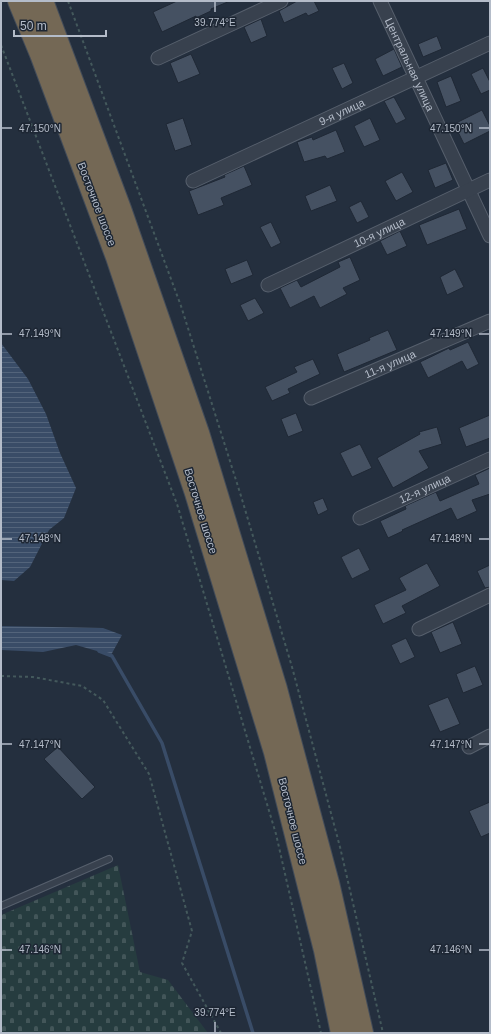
<svg xmlns="http://www.w3.org/2000/svg" width="491" height="1034" viewBox="0 0 491 1034" font-family="Arial,sans-serif">
<style>
.cemetery{fill:url(#cemetery-stones)}
.water{fill:url(#water-rules)}
.lines{fill:none;stroke-linecap:round;stroke-linejoin:round}
.stream{stroke:#394c67;stroke-width:3.5}
.building{fill:#455162;stroke:#1f2835}
.lane-casing{stroke:#565f6c;stroke-width:8}
.street-casing{stroke:#565f6c;stroke-width:15}
.highway-casing{stroke:#434c59;stroke-width:24}
.path{stroke:#44595c;stroke-width:2;stroke-dasharray:3 3;stroke-linecap:butt}
.lane{stroke:#38414e;stroke-width:6}
.street{stroke:#38414e;stroke-width:13}
.highway{stroke:#746855;stroke-width:22}
.ticks{fill:none;stroke:#b4bcc9;stroke-width:1.5}
.labels{text-anchor:middle;dominant-baseline:central;stroke-width:3;stroke-linejoin:round;paint-order:stroke}
.street-label{font-size:11px;fill:#b4bcc9;stroke:#1d2633}
.ticks-label{font-size:10px;text-anchor:middle;fill:#b4bcc9;stroke:#1d2633;stroke-width:3;stroke-linejoin:round;paint-order:stroke}
</style>
<defs>
<pattern id="cemetery-stones" width="16" height="16" patternUnits="userSpaceOnUse"><rect width="16" height="16" fill="#263c3f"/><path d="M2 7V4a2 2 0 0 1 4 0v3zM10 15v-3a2 2 0 0 1 4 0v3z" fill="#435659"/></pattern>
<pattern id="water-rules" width="6" height="5" patternUnits="userSpaceOnUse"><rect width="6" height="5" fill="#394c67"/><path d="M0 2.5h6" fill="none" stroke="#53647b"/></pattern>
</defs>
<rect width="100%" height="100%" fill="#242f3e"/>
<path class="cemetery" d="M118 865 140 972 168 980 208 1033H1V915Z"/>
<path class="water" d="M1 343 28 379 46 414 60 453 76 488 64 518 49 530 30 567 14 581 1 580Z
M1 626 103 628 122 635 111 655 76 645 43 652 1 650Z"/>
<g class="lines">
<path class="stream" d="M99 651 112 656 162 743 253 1033"/>
</g>
<path class="building" d="M177 1H230L211 9V11L196 18V16L162 32 153 12Z
M297 1H314L319 11 308 16 306 13 284 23 279 11Z
M261 19 267 36 251 43 244 27Z
M437 36 442 49 423 57 418 44Z
M394 49 402 67 383 76 375 59Z
M191 54 200 74 178 83 170 63Z
M344 63 353 83 342 89 332 68Z
M483 68 490 82V90L481 94 471 74Z
M451 76 461 101 446 107 437 82Z
M394 97 406 119 396 124 384 101Z
M482 110 490 126V131L464 144 454 124Z
M183 118 192 145 175 151 166 124Z
M370 118 380 140 364 147 354 126Z
M336 130 345 152 327 159 325 156 304 162 297 142 312 137 313 140Z
M446 163 453 180 435 188 428 170Z
M244 166 252 185 221 198 224 205 198 215 189 191 225 177 224 175Z
M402 172 413 192 396 201 385 181Z
M330 185 337 201 311 211 305 196Z
M361 201 369 217 357 223 349 207Z
M459 209 467 229 427 245 419 225Z
M271 222 281 243 271 248 260 227Z
M400 231 407 246 387 255 380 241Z
M350 257 360 280 343 288 347 294 320 308 314 296 290 308 280 288 297 280 301 287 340 267 338 262Z
M247 260 253 275 231 284 225 269Z
M455 269 464 287 447 295 440 277Z
M255 298 264 313 248 321 240 305Z
M388 330 397 350 344 372 337 354 370 340 369 338Z
M468 342 479 364 467 370 462 361 428 378 420 362 449 348 450 350Z
M313 359 320 374 288 389 290 393 272 401 265 387 297 372 294 367Z
M296 413 303 431 288 437 281 419Z
M490 415V438L466 447 459 428Z
M437 427 442 444 419 451 429 468 393 488 377 458 420 434 419 432Z
M360 444 372 468 352 477 340 453Z
M490 468V494L472 500 477 511 457 520 451 508 402 530 403 531 388 538 380 521 406 509 405 506 436 492 440 501 479 484 475 475Z
M323 498 328 510 318 515 313 502Z
M359 548 370 570 352 579 341 557Z
M427 563 440 586 402 606 406 613 383 624 374 605 406 590 399 578Z
M490 565V587L485 588 477 571Z
M453 622 462 644 440 653 431 632Z
M406 638 415 657 400 664 391 645Z
M475 666 483 685 463 693 456 674Z
M448 697 460 724 440 732 428 705Z
M58 747 95 787 82 799 44 759Z
M490 802V833L481 837 469 811Z"/>
<g class="lines">
<g class="lane-casing">
<path id="lane" d="M1 906 109 859"/>
</g>
<g class="street-casing">
<g id="street">
<path id="s1" d="M380 1 490 236"/>
<path d="M158 58 281 1"/>
<path id="s2" d="M193 181 490 43"/>
<path id="s3" d="M268 285 490 180"/>
<path id="s4" d="M311 398 490 321"/>
<path id="s5" d="M360 518 490 459"/>
<path d="M419 629 490 595"/>
<path d="M469 747 490 736"/>
</g>
</g>
<g class="highway-casing">
<path id="highway" d="M19 1 41 54 117 257 196 493 275 752 325 950 342 1033
M42 1 120 209 198 433 276 689 328 883 362 1033"/>
</g>
<path class="path" d="M68 1 181 306 241 496 292 667 340 847 383 1033
M1 45 177 504 276 834 321 1033
M1 676 33 677 82 686 103 700 149 774 192 931 182 963 221 1033"/>
<use href="#lane" class="lane"/>
<use href="#street" class="street"/>
<use href="#highway" class="highway"/>
</g>
<path class="ticks" d="M215 2V12M2 128H12M479 128H489M2 334H12M479 334H489M2 539H12M479 539H489M2 744H12M479 744H489M2 950H12M479 950H489M215 1022V1032"/>
<g class="labels">
<g class="street-label">
<text stroke="none"><textPath href="#s1" startOffset="70">Центральная улица</textPath></text>
<text stroke="none"><textPath href="#s2" startOffset="164">9-я улица</textPath></text>
<text transform="translate(97 204) rotate(69)">Восточное шоссе</text>
<text stroke="none"><textPath href="#s3" startOffset="123">10-я улица</textPath></text>
<text stroke="none"><textPath href="#s4" startOffset="86">11-я улица</textPath></text>
<text stroke="none"><textPath href="#s5" startOffset="71">12-я улица</textPath></text>
<text transform="translate(201 511) rotate(73)">Восточное шоссе</text>
<text transform="translate(293 821) rotate(76)">Восточное шоссе</text>
</g>
</g>
<g class="ticks-label">
<text x="215" y="26">39.774°E</text>
<text x="40" y="132">47.150°N</text>
<text x="451" y="132">47.150°N</text>
<text x="40" y="337">47.149°N</text>
<text x="451" y="337">47.149°N</text>
<text x="40" y="542">47.148°N</text>
<text x="451" y="542">47.148°N</text>
<text x="40" y="748">47.147°N</text>
<text x="451" y="748">47.147°N</text>
<text x="40" y="953">47.146°N</text>
<text x="451" y="953">47.146°N</text>
<text x="215" y="1016">39.774°E</text>
</g>
<rect width="491" height="1034" fill="none" stroke="#b4bcc9" stroke-width="4"/>
<path d="M14 30v6h92v-6" fill="none" stroke="#b4bcc9" stroke-width="2"/>
<text x="20" y="30" font-size="12" fill="#b4bcc9" stroke="#1d2633" stroke-width="3" paint-order="stroke">50 m</text>
</svg>
